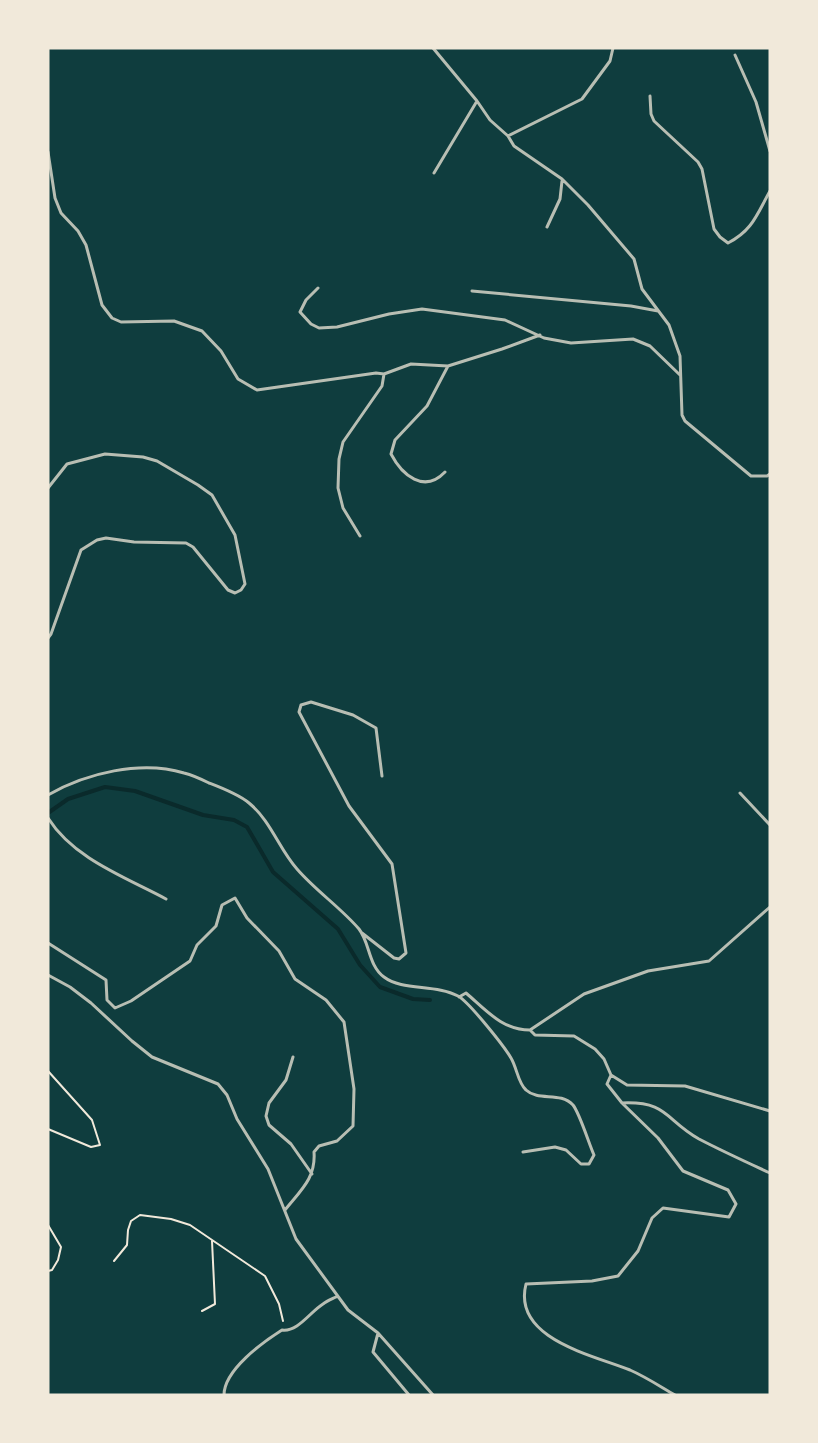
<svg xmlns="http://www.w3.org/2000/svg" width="818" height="1443" viewBox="0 0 818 1443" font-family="'Exo 2',sans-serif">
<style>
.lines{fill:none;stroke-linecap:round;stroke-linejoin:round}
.stream{stroke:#0a2a2b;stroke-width:4}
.path{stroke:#f1e9da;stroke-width:2}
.service{stroke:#b8beb3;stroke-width:3}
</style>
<rect width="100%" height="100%" fill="#0f3d3e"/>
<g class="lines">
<path class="stream" d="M48 813 68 799 105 787 135 791 203 815 234 820 247 827 273 872 338 929 360 965 380 987 413 999 430 1000"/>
<path class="path" d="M48 1071 92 1120 100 1145 91 1147 48 1129
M48 1225 61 1247 58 1260 52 1270 48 1271
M114 1261 127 1245 128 1230 131 1221 140 1215 171 1219 190 1225 265 1276 279 1304 283 1321
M202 1311 215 1304 212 1241"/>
<path class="service" d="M433 48 477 101 490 120 508 136 514 146 562 179 588 205 634 259 642 289 669 325 680 356 682 415 685 421 751 476H767L770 474
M735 55 756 102 770 151
M650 96 651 114 654 121 698 162 702 169 714 229 720 237 728 243C753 230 757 214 770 191
M508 136 582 99 610 61 613 48
M48 152 55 198 61 213 78 231 86 245 102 305 112 318 121 322 174 321 202 331 221 351 238 379 257 390 376 373 384 374 382 386 343 442 339 459 338 488 343 508 360 536
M434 173 477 101
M547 227 560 199 562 181
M318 288 306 300 300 312 311 324 319 328 337 327 389 314 422 309 505 320 544 338 571 343 633 339 650 346 680 375
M472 291 631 306 658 311
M448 366 502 349 540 335
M384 374 411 364 448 366 427 406 395 440 391 454C402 475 424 494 445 472
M48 488 67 464 105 454 143 457 157 461 198 485 212 495 235 535 245 584 241 590 235 593 228 590 193 547 186 543 134 542 106 538 97 540 81 550 51 634 48 638
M740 793 770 825
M48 795C86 773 141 760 184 773 192 775 201 779 209 783 222 788 238 794 249 803 271 821 279 849 297 869 316 891 340 907 359 929 370 943 368 965 384 977 402 991 436 984 458 996 469 1002 504 1046 511 1058 517 1068 518 1083 526 1090 539 1102 560 1091 573 1105 580 1114 589 1144 594 1155L589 1164H581L566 1150 555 1147 523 1152
M48 818C74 859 125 877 166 899
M362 933 394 958 399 959 406 953 392 864 349 806 299 712 301 705 311 702 353 715 376 728 382 776
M48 943 106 980 107 1000 115 1008 131 1001 190 961 197 945 216 926 222 905 235 898 247 918 279 951 295 979 326 1000 344 1022 354 1089 353 1126 337 1141 319 1146 314 1152C316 1178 301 1190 285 1210
M48 975 70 987 91 1003 132 1041 152 1057 218 1084 227 1095 237 1119 268 1169 296 1239 348 1310 378 1333 433 1395
M459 997 466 993C486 1010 502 1030 530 1030L535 1035 574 1036 595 1049 604 1059 611 1075 607 1084 622 1103 658 1138 683 1171 728 1190 736 1204 729 1217 663 1208 652 1218 638 1251 618 1276 592 1281 526 1284C512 1339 593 1355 630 1370 646 1377 661 1387 675 1395
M530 1030 584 994 648 971 709 961 770 907
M293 1057 286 1080 269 1103 266 1116 269 1125 291 1144 312 1174
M611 1075 627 1085 685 1086 770 1111
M622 1103C668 1101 665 1120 699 1139 722 1151 746 1162 770 1173
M378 1333 373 1352 409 1395
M224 1395C224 1370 263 1342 282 1330 298 1332 310 1312 323 1304 327 1301 332 1299 336 1297"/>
</g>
<rect width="818" height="1443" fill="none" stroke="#f1e9da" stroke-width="99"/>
</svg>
